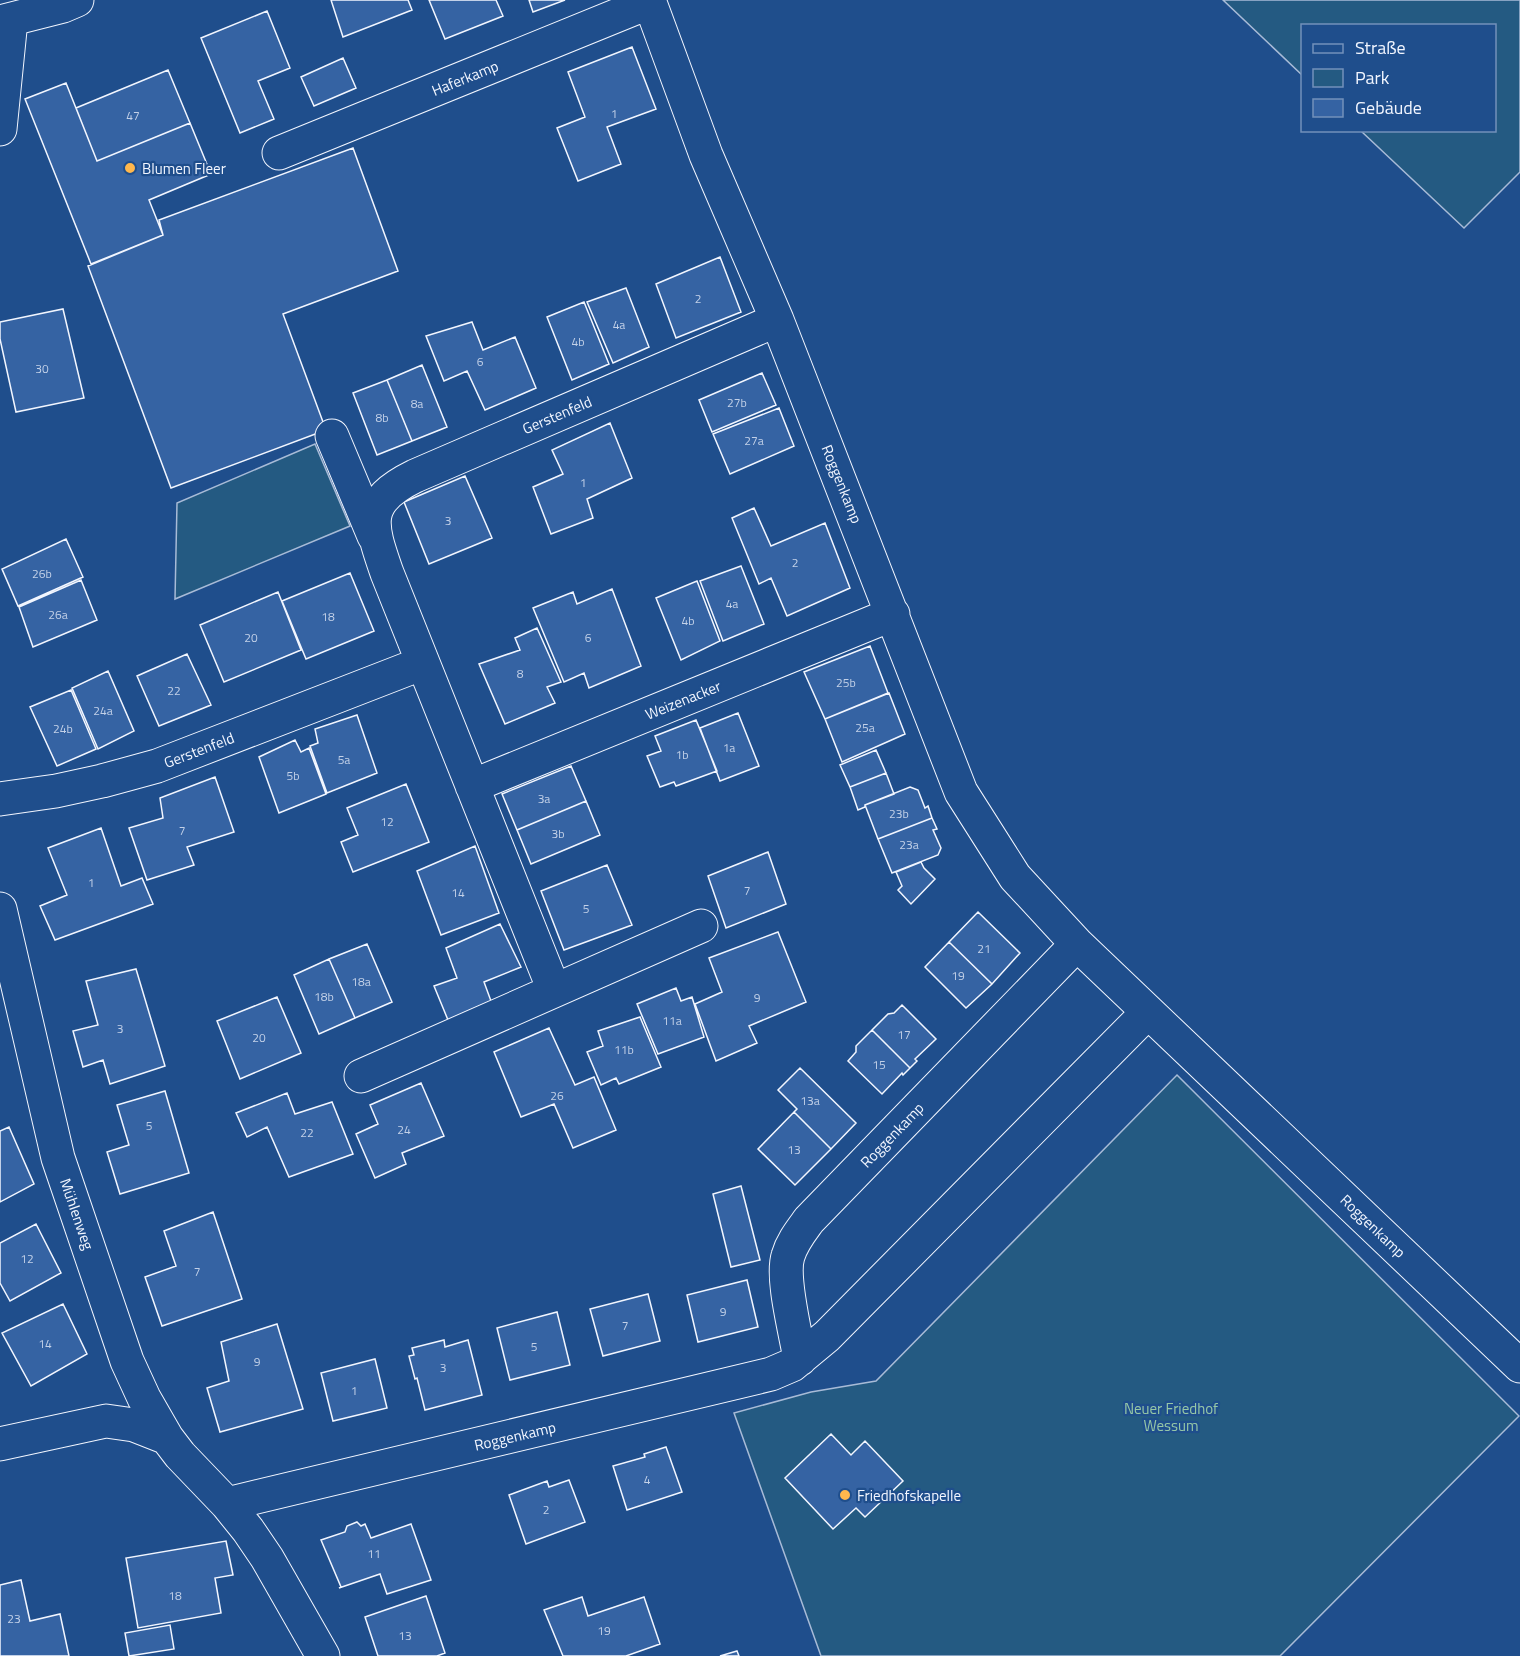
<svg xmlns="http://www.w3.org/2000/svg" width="1520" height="1656" viewBox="0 0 1520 1656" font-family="'Titillium Web',sans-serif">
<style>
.green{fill:#245a82;stroke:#a8bbd7;stroke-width:1.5}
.building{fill:#3563a3;stroke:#f2f6ff;stroke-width:1.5}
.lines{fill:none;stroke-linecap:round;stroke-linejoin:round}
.minor-casing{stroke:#f2f6ff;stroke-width:35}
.minor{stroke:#1f4e8c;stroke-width:33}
.poi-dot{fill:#ffb74d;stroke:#1f4e8c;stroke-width:2}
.labels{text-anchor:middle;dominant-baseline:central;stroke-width:4.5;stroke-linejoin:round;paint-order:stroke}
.number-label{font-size:12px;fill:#c3d1e8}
.street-label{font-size:15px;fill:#f2f6ff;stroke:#1f4e8c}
.poi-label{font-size:15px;fill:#f2f6ff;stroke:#1f4e8c;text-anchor:start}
.park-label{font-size:15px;fill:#97c8a6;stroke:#1f4e8c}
</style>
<rect width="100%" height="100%" fill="#1f4e8c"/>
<path class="green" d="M1223 0H1520V172L1464 228 1361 131 1494 130V26H1302V75Z
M315 444 350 526 175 599 177 503Z
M1177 1075 1519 1416 1280 1656H821L734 1413 811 1392 876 1381Z"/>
<path class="building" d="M331 0H408L412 10 343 37Z
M429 0H496L503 16 445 39Z
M529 0H565L533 12Z
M267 11 290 68 258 81 274 119 240 133 201 38Z
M632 47 656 109 607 127 621 164 578 181 557 128 585 117 568 72Z
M343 58 356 88 314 106 301 77Z
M168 70 190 123 97 161 76 108Z
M66 83 97 161 190 123 211 174 149 200 163 235 91 264 25 99Z
M353 148 398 271 283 314 326 430 171 488 88 266 163 235 159 220Z
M720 257 741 312 676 338 656 284Z
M626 288 649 347 613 363 587 302Z
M584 302 609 364 572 380 547 317Z
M63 309 84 398 16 412 0 339V322Z
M472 322 483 350 515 337 536 388 485 410 467 371 444 381 426 336Z
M422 365 447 427 412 441 387 380Z
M762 373 776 405 712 432 699 400Z
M387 380 412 441 377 455 353 393Z
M779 408 794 446 730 474 713 434Z
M610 423 632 478 587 499 593 518 551 534 533 487 563 474 552 450Z
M465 476 492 538 429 564 404 502Z
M754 508 771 546 825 523 850 588 787 616 771 578 759 584 732 518Z
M66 539 83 577 18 606 2 569Z
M741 566 764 624 723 641 700 581Z
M350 573 374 631 306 659 282 601Z
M81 580 97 620 33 647 19 607Z
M697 581 720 641 681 660 656 598Z
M612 589 641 666 589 688 584 673 564 682 533 608 573 592 577 604Z
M278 592 301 650 224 682 200 625Z
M537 628 561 682 547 687 555 703 505 724 479 664 520 650 515 638Z
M870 646 888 693 825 719 804 672Z
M187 654 211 705 159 726 137 676Z
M108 671 134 731 98 749 72 688Z
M71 690 96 749 57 766 30 707Z
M889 693 905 734 842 762 825 719Z
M738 713 759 766 720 781 700 728Z
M357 715 377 773 327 793 310 746 318 743 315 729Z
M696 720 717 771 676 786 674 782 660 787 647 756 661 751 655 736Z
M295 740 301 752 309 748 326 794 279 813 259 757Z
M876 750 886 773 850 787 840 765Z
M571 766 586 801 517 830 502 794Z
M886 773 894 794 865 805V807L858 810 850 787Z
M215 777 234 832 187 847 194 865 147 880 129 828 163 818 160 798Z
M406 784 429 842 353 872 341 842 358 835 347 808Z
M910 787 918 790 925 808 928 806 932 818 878 839 865 805Z
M586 801 600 835 531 864 517 830Z
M932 818 937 829 933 830 941 848 938 855 892 873 878 839Z
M101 828 121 886 142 878 153 904 55 940 40 906 67 895 48 848Z
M475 846 499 913 441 935 417 871Z
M768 852 786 904 726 928 708 876Z
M921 862 924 868 935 879 911 904 898 890 902 886 896 872Z
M607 865 632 925 564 950 541 891Z
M978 912 1020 953 992 984 949 942Z
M500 924 521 967 484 982 491 1001 448 1020 434 986 457 978 446 948Z
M778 932 806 1002 749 1026 757 1043 716 1061 695 1004 722 992 709 958Z
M949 942 992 984 966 1008 925 967Z
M367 944 392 1002 355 1018 329 959Z
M329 959 355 1018 319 1034 294 975Z
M136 969 165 1066 110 1084 103 1060 83 1067 73 1031 98 1025 86 981Z
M676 988 681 1001 692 997 704 1037 658 1054 637 1004Z
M277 997 301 1053 240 1079 217 1021Z
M902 1005 936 1039 915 1059 917 1061 910 1068 872 1030 888 1014 894 1013Z
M640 1017 661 1067 619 1084 616 1078 601 1085 587 1052 603 1046 598 1031Z
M549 1028 575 1085 594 1077 616 1130 573 1148 554 1104 521 1117 494 1052Z
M872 1030 910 1068 903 1075 902 1073 882 1094 848 1061 856 1052V1046Z
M800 1068 856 1123 831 1149 794 1112 797 1109 778 1090Z
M421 1083 444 1136 402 1153 406 1164 375 1178 356 1134 378 1124 370 1105Z
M165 1091 189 1173 120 1194 107 1152 129 1145 117 1105Z
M287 1093 295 1114 332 1102 353 1154 289 1177 267 1127 247 1137 236 1113Z
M794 1112 831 1149 795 1185 758 1149Z
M9 1127 34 1184 0 1202V1131Z
M741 1186 760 1260 731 1267 713 1194Z
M213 1212 242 1299 162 1326 145 1277 176 1266 164 1231Z
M36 1224 61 1273 10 1301 0 1283V1243Z
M747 1280 758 1327 698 1342 687 1295Z
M648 1294 660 1341 603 1356 590 1309Z
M63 1304 87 1354 31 1386 2 1333Z
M557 1312 570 1365 510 1380 497 1328Z
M277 1324 303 1409 220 1432 207 1388 229 1381 221 1342Z
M444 1340 445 1347 468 1340 482 1395 425 1410 417 1378 415 1379 409 1356 414 1355 412 1348Z
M375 1359 387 1408 333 1421 321 1373Z
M831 1434 851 1455 865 1441 903 1481 865 1517 856 1508 833 1529 785 1478Z
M666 1447 682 1492 627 1510 613 1466 645 1457 644 1454Z
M569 1480 585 1522 526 1544 509 1495 547 1481 549 1487Z
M357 1522 361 1526 365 1524 371 1538 411 1524 431 1580 387 1594 380 1574 339 1588 341 1587 321 1540 345 1532 347 1526Z
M226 1541 233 1575 215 1578 221 1613 138 1628 126 1558Z
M21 1580 30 1621 60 1614 69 1656H0V1585Z
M426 1596 445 1653 437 1656H378L365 1617Z
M582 1597 588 1616 644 1597 660 1644 626 1656H563L544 1610Z
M170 1625 174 1649 129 1656 125 1633Z
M737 1651 739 1656H720Z"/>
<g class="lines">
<g class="minor-casing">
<path id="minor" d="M649 0 706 155 777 320 961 792 1015 877 1077 944 1520 1366
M0 22 63 6 77 0
M0 129 11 20
M279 153 650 2
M332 436 374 536
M472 786 893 614
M0 799 56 791 102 781 157 766 423 663
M0 909 58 1158 127 1361 144 1398 167 1438 180 1455 227 1504 248 1530 267 1558 323 1656
M554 990 387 573C370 524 362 502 415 476L777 320
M361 1076 701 926
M800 1359C796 1334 781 1278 788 1256 792 1242 801 1231 809 1220L1077 944
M0 1444 106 1421 134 1425 167 1438
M227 1504 771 1374 792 1365 827 1336 1148 1012"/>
</g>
<use href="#minor" class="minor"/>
</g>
<g class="poi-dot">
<circle cx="130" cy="168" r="6"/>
<circle cx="845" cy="1495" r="6"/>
</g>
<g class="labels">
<g class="number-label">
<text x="614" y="113">1</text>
<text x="133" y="115">47</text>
<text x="698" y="298">2</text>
<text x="619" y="324">4a</text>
<text x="578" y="341">4b</text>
<text x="480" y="361">6</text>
<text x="42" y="368">30</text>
<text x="737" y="402">27b</text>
<text x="417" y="403">8a</text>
<text x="382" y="417">8b</text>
<text x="754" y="440">27a</text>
<text x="583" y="482">1</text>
<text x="448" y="520">3</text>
<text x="795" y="562">2</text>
<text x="42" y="573">26b</text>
<text x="732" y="603">4a</text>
<text x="58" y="614">26a</text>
<text x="328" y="616">18</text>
<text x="688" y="620">4b</text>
<text x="251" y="637">20</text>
<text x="588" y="637">6</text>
<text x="520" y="673">8</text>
<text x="846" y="682">25b</text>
<text x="174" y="690">22</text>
<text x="103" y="710">24a</text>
<text x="865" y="727">25a</text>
<text x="63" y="728">24b</text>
<text x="729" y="747">1a</text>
<text x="682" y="754">1b</text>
<text x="344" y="759">5a</text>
<text x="293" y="775">5b</text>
<text x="544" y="798">3a</text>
<text x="899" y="813">23b</text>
<text x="387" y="821">12</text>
<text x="182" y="830">7</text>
<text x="558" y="833">3b</text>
<text x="909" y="844">23a</text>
<text x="91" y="882">1</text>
<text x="747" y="890">7</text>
<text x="458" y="892">14</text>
<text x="586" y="908">5</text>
<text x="984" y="948">21</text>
<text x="958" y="975">19</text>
<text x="361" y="981">18a</text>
<text x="324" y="996">18b</text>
<text x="757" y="997">9</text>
<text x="672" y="1020">11a</text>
<text x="120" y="1028">3</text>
<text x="904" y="1034">17</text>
<text x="259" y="1037">20</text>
<text x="624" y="1049">11b</text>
<text x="879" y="1064">15</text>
<text x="557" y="1095">26</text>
<text x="810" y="1100">13a</text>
<text x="149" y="1125">5</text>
<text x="404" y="1129">24</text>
<text x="307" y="1132">22</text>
<text x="794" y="1149">13</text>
<text x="27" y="1258">12</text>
<text x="197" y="1271">7</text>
<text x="723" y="1311">9</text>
<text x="625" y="1325">7</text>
<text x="45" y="1343">14</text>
<text x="534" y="1346">5</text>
<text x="257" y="1361">9</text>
<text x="443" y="1367">3</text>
<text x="354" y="1390">1</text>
<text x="647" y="1479">4</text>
<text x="546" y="1509">2</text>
<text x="374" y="1553">11</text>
<text x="175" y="1595">18</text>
<text x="14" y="1618">23</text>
<text x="604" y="1630">19</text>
<text x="405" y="1635">13</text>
</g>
<g class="street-label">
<text transform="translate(465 78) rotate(-22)">Haferkamp</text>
<text transform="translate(557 415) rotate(-23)">Gerstenfeld</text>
<text transform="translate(842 484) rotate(68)">Roggenkamp</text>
<text transform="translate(683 700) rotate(-22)">Weizenacker</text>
<text transform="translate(199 750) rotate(-21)">Gerstenfeld</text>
<text transform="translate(892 1135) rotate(-46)">Roggenkamp</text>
<text transform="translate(77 1214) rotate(71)">Mühlenweg</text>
<text transform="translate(1373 1226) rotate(44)">Roggenkamp</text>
<text transform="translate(515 1436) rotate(-13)">Roggenkamp</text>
</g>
<g class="poi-label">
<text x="142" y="168">Blumen Fleer</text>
<text x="857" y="1495">Friedhofskapelle</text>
</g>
<g class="park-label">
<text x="1171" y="1408">Neuer Friedhof<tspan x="1171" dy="17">Wessum</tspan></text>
</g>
</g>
<rect x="1301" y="24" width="195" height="108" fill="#1f4e8c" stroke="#7391ba" stroke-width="1.5"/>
<rect x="1313" y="44" width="30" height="9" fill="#1f4e8c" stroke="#7391ba" stroke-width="1.5"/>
<text x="1355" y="54" font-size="18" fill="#f2f6ff">Straße</text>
<rect x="1313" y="69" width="30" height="18" fill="#245a82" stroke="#7391ba" stroke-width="1.5"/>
<text x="1355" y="84" font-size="18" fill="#f2f6ff">Park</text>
<rect x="1313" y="99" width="30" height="18" fill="#3563a3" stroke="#7391ba" stroke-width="1.5"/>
<text x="1355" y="114" font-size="18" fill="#f2f6ff">Gebäude</text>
</svg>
